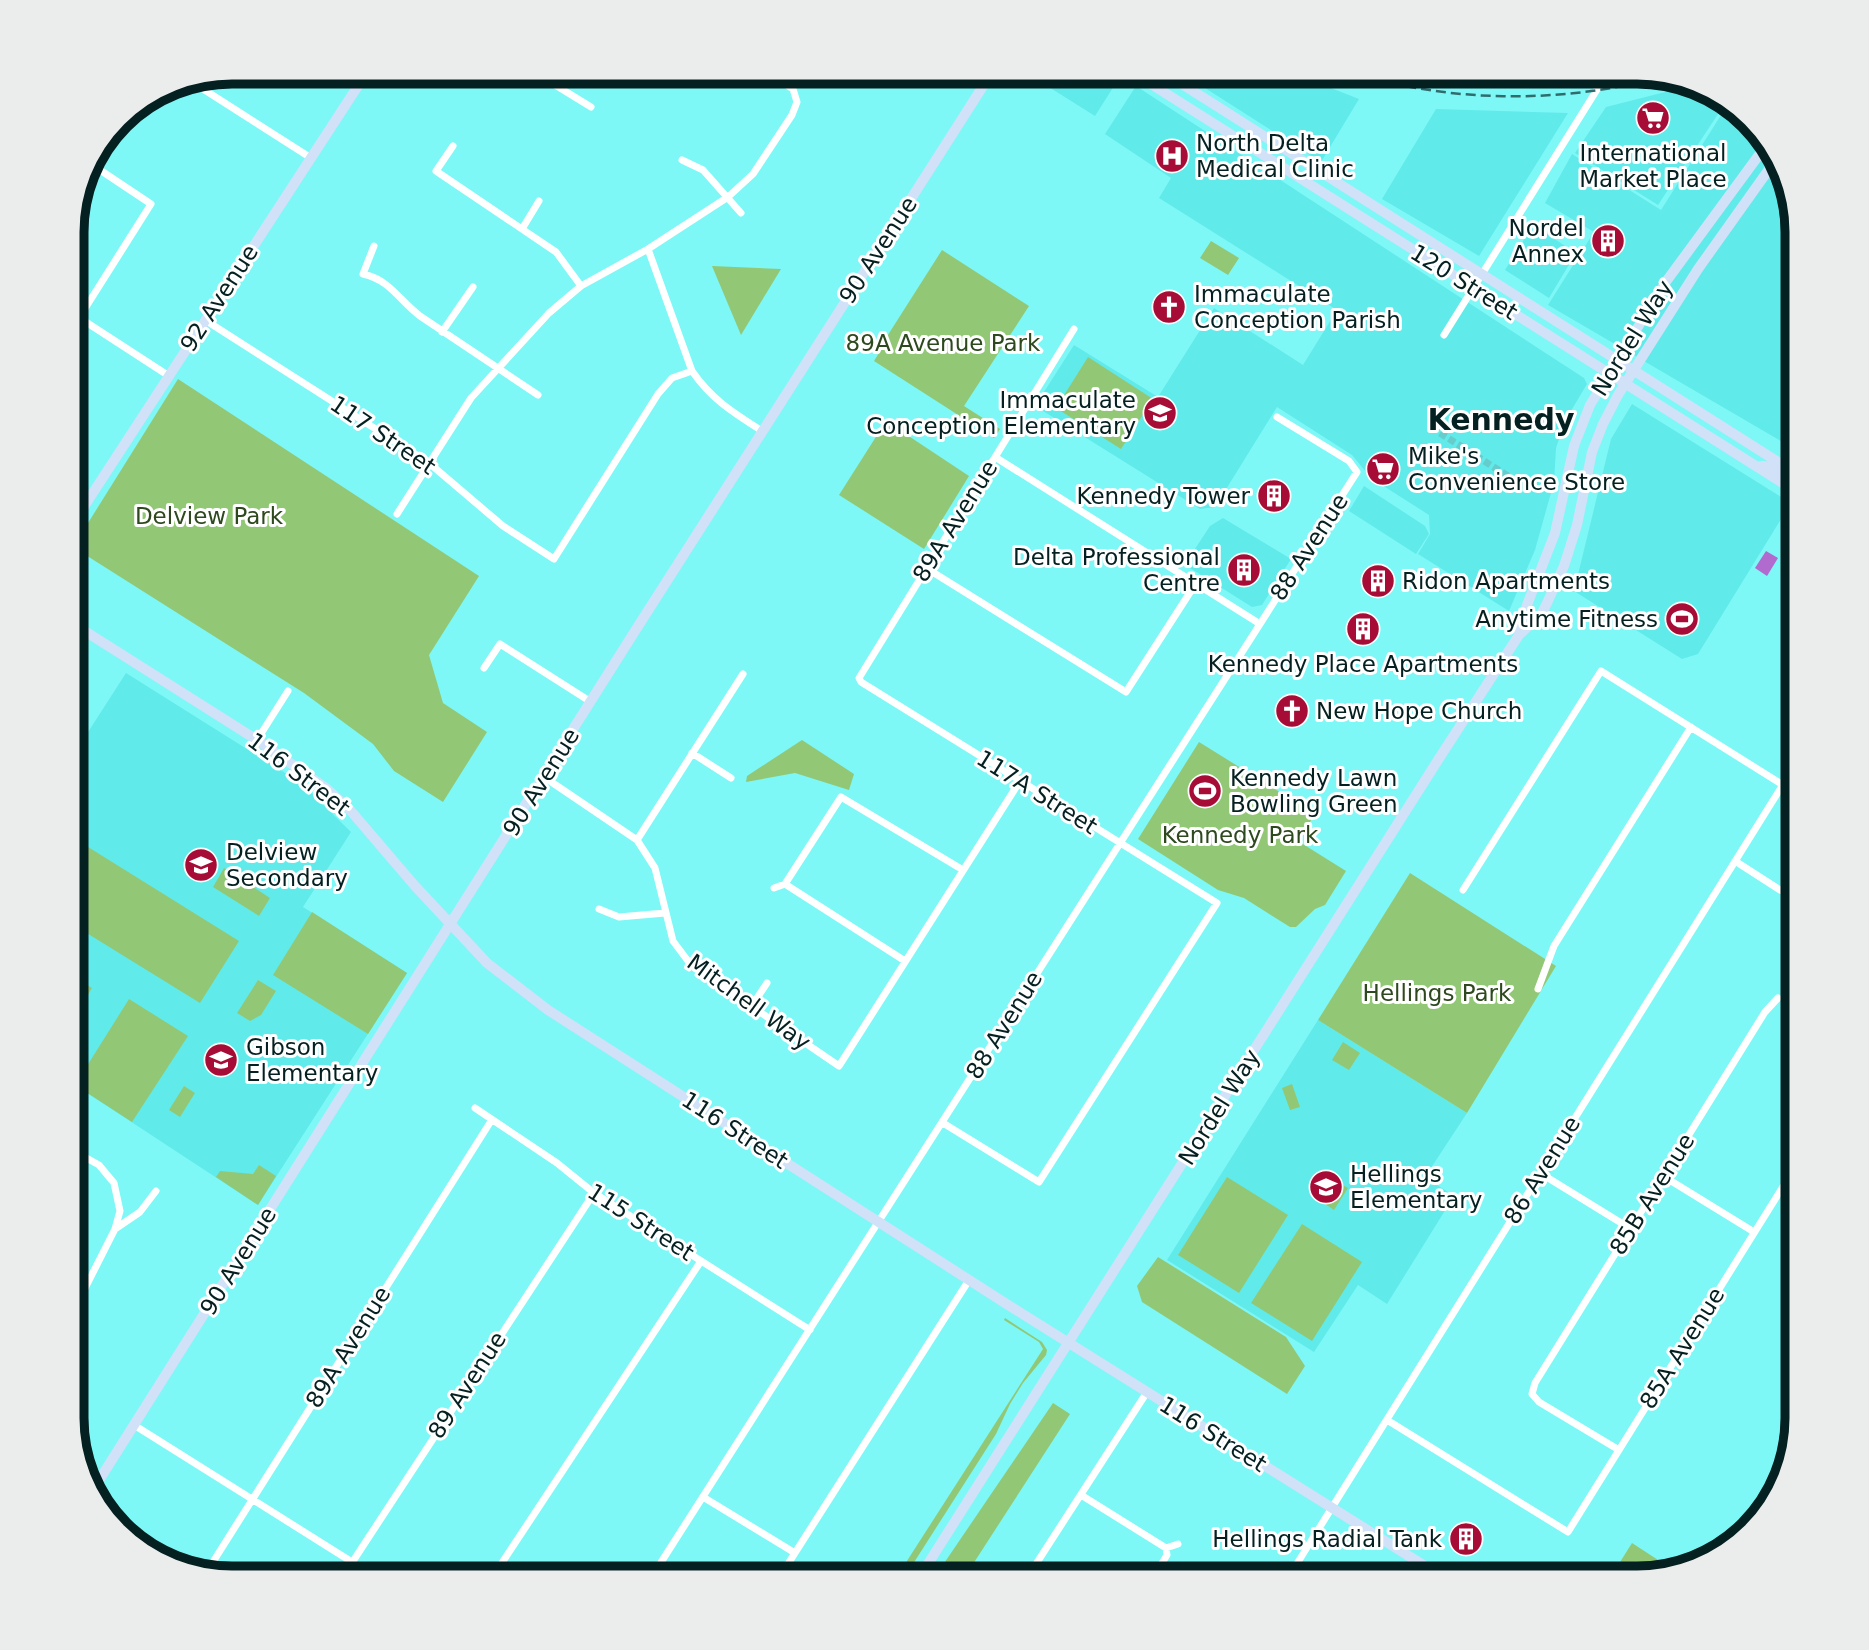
<svg xmlns="http://www.w3.org/2000/svg" width="1869" height="1650" viewBox="0 0 1869 1650" font-family="'DejaVu Sans',sans-serif">
<style>
.built{fill:#61eaea}
.green{fill:#92c875}
.water{fill:#b16ace}
.lines{fill:none;stroke-linecap:round;stroke-linejoin:round}
.street-tunnel{stroke:#6cc;stroke-width:7;stroke-dasharray:7 3.5;stroke-linecap:butt}
.street{stroke:#fff;stroke-width:7}
.secondary{stroke:#d1e1f7;stroke-width:10}
.rail{stroke:#306c6c;stroke-width:2.5;stroke-dasharray:10 5;stroke-linecap:butt}
.labels{text-anchor:middle;dominant-baseline:central;stroke-width:6;stroke-linejoin:round;paint-order:stroke}
.poi-label{font-size:23px;fill:#052020;stroke:#fff;text-anchor:start}
.street-label{font-size:23px;fill:#052020;stroke:#fff}
.park-label{font-size:23px;fill:#2d491d;stroke:#fff}
.district-label{font-size:30px;font-weight:bold;fill:#052020;stroke:#fff}
.rim{fill:none;stroke:#052020;stroke-width:9}
</style>
<rect width="100%" height="100%" fill="#7ef7f7"/>
<path class="built" d="M1025 72H1115L1121 75 1095 116Z
M1180 72H1290L1359 99 1321 162Z
M1697 84 1726 102 1658 205 1575 153 1606 107Z
M1136 86 1584 378 1587 384 1565 421 1556 448 1554 482 1535 550 1509 611 1418 554 1430 534 1429 515 1371 478 1352 455 1277 407 1215 507 1200 509 1035 406 1074 345 1158 397 1214 308 1303 365 1337 310 1159 198 1171 178 1105 134Z
M1728 104 1750 118 1785 170 1797 232V438L1791 447 1548 305 1594 232 1545 203 1572 154 1661 210Z
M1436 109 1568 113 1479 256 1382 199Z
M1533 225 1576 253 1549 298 1505 270Z
M1632 404 1791 503 1698 654 1682 659 1574 591 1611 439Z
M1364 486 1425 526 1429 534 1416 554 1349 511Z
M1223 518 1291 559 1262 605 1252 607 1190 568 1189 558 1210 526Z
M126 673 301 783 351 832 303 907 407 973 258 1205 72 1083V757Z
M1318 1020 1467 1113 1425 1177 1454 1196 1387 1304 1358 1285 1314 1352 1167 1260Z"/>
<path class="green" d="M1211 241 1239 258 1228 275 1200 258Z
M942 250 1029 306 964 406 1000 429 994 438 874 361 887 340 886 338Z
M712 266 781 269 741 335Z
M1088 357 1153 399 1121 449 1056 408Z
M178 379 479 576 429 655 443 703 487 732 443 802 394 771 373 744 304 693 73 547Z
M886 421 969 476 924 549 839 495Z
M802 740 854 774 849 790 795 773 746 782 747 776Z
M1199 742 1315 814 1298 841 1346 871 1325 905 1315 909 1296 927H1290L1244 898 1218 890 1138 839Z
M72 837 239 941 200 1003 72 924Z
M224 868 270 898 259 916 213 887Z
M1410 873 1556 966 1467 1113 1318 1020Z
M312 912 407 973 368 1034 273 975Z
M72 976 92 988 72 1021Z
M258 980 276 991 261 1015 250 1021 237 1013Z
M129 999 188 1036 132 1122 75 1085Z
M1343 1042 1360 1053 1349 1070 1332 1060Z
M1292 1084 1300 1107 1290 1110 1282 1088Z
M184 1086 195 1093 180 1117 169 1110Z
M259 1165 276 1176 258 1205 216 1177 220 1171 253 1174Z
M1227 1177 1288 1215 1239 1293 1178 1255Z
M1332 1179 1348 1188 1334 1210 1319 1200Z
M1302 1224 1362 1262 1312 1341 1251 1303Z
M1158 1257 1286 1337 1305 1366 1287 1394 1142 1302 1137 1286Z
M1005 1318 1042 1342 1047 1350 1046 1355 1023 1383 1010 1404 996 1434 904 1578H896L1043 1349 1039 1342 1004 1320Z
M1053 1403 1070 1414 964 1578H934Z
M1632 1543 1675 1571 1637 1578H1610Z"/>
<path class="water" d="M1766 551 1778 558 1767 576 1755 568Z"/>
<g class="lines">
<path class="street-tunnel" d="M1440 433 1530 490"/>
<path class="street" d="M534 72 591 107
M189 80 311 158
M453 146 436 171 556 252 581 286
M682 160 703 170 741 213
M522 229 539 201
M374 246 363 274C390 280 399 300 420 316L538 395
M648 249 692 371C712 400 734 413 762 431
M72 313 169 376
M79 318 151 204 88 162
M205 320 429 463 503 526 554 559 658 394 672 378 692 371
M442 332 473 287
M1444 335 1608 72
M995 457 1260 624
M397 514 471 398 549 313 581 286 648 249 728 197 753 174 792 115 797 102 793 89 767 72
M926 568 1126 692 1196 583
M484 668 500 644 591 702
M257 740 288 691
M692 753 731 778
M544 777 637 840 655 868 673 941 691 965 839 1066 1020 781
M637 840 743 674
M1735 861 1780 890 1797 897
M785 884 841 797 963 870
M774 888 785 884 905 961
M1463 890 1601 671 1783 785
M599 909 619 917 665 913
M1538 989 1554 946 1691 727
M751 1007 767 983
M475 1108 557 1163 594 1193 810 1330
M943 1123 1039 1182 1217 903 861 682 859 678 1074 329
M1540 1173 1631 1229
M1663 1176 1754 1232
M115 1229 140 1212 156 1191
M72 1314 115 1229 120 1211 114 1183 99 1165 72 1150
M1387 1420 1568 1532 1797 1164
M134 1425 352 1562
M1619 1450 1539 1402 1532 1394 1535 1383 1765 1012 1778 998
M1081 1495 1166 1548 1178 1544
M703 1497 795 1553
M1735 1539 1737 1540
M206 1573 491 1121
M342 1578 594 1193
M492 1578 701 1261
M651 1578 1357 472 1349 461 1277 417
M779 1578 969 1280
M1027 1578 1147 1392
M1153 1578 1167 1555 1166 1548
M1288 1578 1797 762"/>
<path class="secondary" d="M1132 72 1797 492
M1163 72 1797 474
M1757 467C1772 462 1783 478 1797 480
M72 525 367 72
M72 623 257 740 326 788 350 810 415 886 487 963 548 1010 1005 1303 1444 1578
M1519 634 1527 605 1555 533 1574 446 1590 405 1665 283 1767 144
M91 1493 635 631 992 72
M919 1578 1438 760 1519 635 1542 613 1547 603 1564 566 1577 525 1592 452 1603 424 1618 395 1698 269 1777 158"/>
<path class="rail" d="M1348 72C1452 103 1558 104 1663 77"/>
</g>
<defs>
<g id="supermarket-disc" transform="scale(1.75)"><circle r="9.5" fill="#a60c36" stroke="#fff"/><path d="M-6-5.5h2.5l.6 2H6L4.5 2H-2.5L-4.4-4H-6ZM-1.5 3.2a1.3 1.3 0 1 0 .1 0ZM3 3.2a1.3 1.3 0 1 0 .1 0Z" fill="#fff"/></g>
<g id="hospital-disc" transform="scale(1.75)"><circle r="9.5" fill="#a60c36" stroke="#fff"/><path d="M-5-5h3v3.5h4V-5h3V5h-3V1.5h-4V5h-3Z" fill="#fff"/></g>
<g id="building-disc" transform="scale(1.75)"><circle r="9.5" fill="#a60c36" stroke="#fff"/><path d="M-4-6H4V6H1V3H-1V6H-4ZM-2.5-4.3h1.7v1.8h-1.7ZM.8-4.3h1.7v1.8H.8ZM-2.5-1h1.7V.8h-1.7ZM.8-1h1.7V.8H.8Z" fill="#fff"/></g>
<g id="church-disc" transform="scale(1.75)"><circle r="9.5" fill="#a60c36" stroke="#fff"/><path d="M-1.2-6h2.4v3.5h3.3v2.4h-3.3V6h-2.4V-.1h-3.3v-2.4h3.3Z" fill="#fff"/></g>
<g id="school-disc" transform="scale(1.75)"><circle r="9.5" fill="#a60c36" stroke="#fff"/><path d="M0-5L7-2L0 1L-7-2ZM-4 1L0 2.5L4 1V4Q0 6-4 4Z" fill="#fff"/></g>
<g id="stadium-disc" transform="scale(1.75)"><circle r="9.5" fill="#a60c36" stroke="#fff"/><path d="M0-5a6.5 5 0 1 0 0 10a6.5 5 0 1 0 0-10ZM-3.5-1.8h7v3.6h-7Z" fill="#fff"/></g>
</defs>
<g fill-rule="evenodd">
<use href="#supermarket-disc" x="1653" y="118"/>
<use href="#hospital-disc" x="1172" y="156"/>
<use href="#building-disc" x="1608" y="241"/>
<use href="#church-disc" x="1169" y="307"/>
<use href="#school-disc" x="1160" y="413"/>
<use href="#supermarket-disc" x="1383" y="469"/>
<use href="#building-disc" x="1274" y="496"/>
<use href="#building-disc" x="1244" y="570"/>
<use href="#building-disc" x="1378" y="581"/>
<use href="#stadium-disc" x="1682" y="619"/>
<use href="#building-disc" x="1363" y="629"/>
<use href="#church-disc" x="1292" y="711"/>
<use href="#stadium-disc" x="1205" y="791"/>
<use href="#school-disc" x="201" y="865"/>
<use href="#school-disc" x="221" y="1060"/>
<use href="#school-disc" x="1326" y="1187"/>
<use href="#building-disc" x="1466" y="1539"/>
</g>
<g class="labels">
<g class="poi-label">
<text x="1196" y="143">North Delta<tspan x="1196" dy="26">Medical Clinic</tspan></text>
<text x="1653" y="153" text-anchor="middle">International<tspan x="1653" dy="26">Market Place</tspan></text>
<text x="1584" y="228" text-anchor="end">Nordel<tspan x="1584" dy="26">Annex</tspan></text>
<text x="1194" y="294">Immaculate<tspan x="1194" dy="26">Conception Parish</tspan></text>
<text x="1136" y="400" text-anchor="end">Immaculate<tspan x="1136" dy="26">Conception Elementary</tspan></text>
<text x="1408" y="456">Mike's<tspan x="1408" dy="26">Convenience Store</tspan></text>
<text x="1250" y="496" text-anchor="end">Kennedy Tower</text>
<text x="1220" y="557" text-anchor="end">Delta Professional<tspan x="1220" dy="26">Centre</tspan></text>
<text x="1402" y="581">Ridon Apartments</text>
<text x="1658" y="619" text-anchor="end">Anytime Fitness</text>
<text x="1363" y="664" text-anchor="middle">Kennedy Place Apartments</text>
<text x="1316" y="711">New Hope Church</text>
<text x="1230" y="778">Kennedy Lawn<tspan x="1230" dy="26">Bowling Green</tspan></text>
<text x="226" y="852">Delview<tspan x="226" dy="26">Secondary</tspan></text>
<text x="246" y="1047">Gibson<tspan x="246" dy="26">Elementary</tspan></text>
<text x="1350" y="1174">Hellings<tspan x="1350" dy="26">Elementary</tspan></text>
<text x="1442" y="1539" text-anchor="end">Hellings Radial Tank</text>
</g>
<g class="street-label">
<text transform="translate(878 250) rotate(-57)">90 Avenue</text>
<text transform="translate(1464 282) rotate(32)">120 Street</text>
<text transform="translate(219 298) rotate(-57)">92 Avenue</text>
<text transform="translate(1632 338) rotate(-58)">Nordel Way</text>
<text transform="translate(383 435) rotate(34)">117 Street</text>
<text transform="translate(955 521) rotate(-58)">89A Avenue</text>
<text transform="translate(1309 547) rotate(-57)">88 Avenue</text>
<text transform="translate(299 774) rotate(37)">116 Street</text>
<text transform="translate(541 782) rotate(-58)">90 Avenue</text>
<text transform="translate(1037 792) rotate(32)">117A Street</text>
<text transform="translate(749 1002) rotate(36)">Mitchell Way</text>
<text transform="translate(1004 1025) rotate(-58)">88 Avenue</text>
<text transform="translate(1219 1107) rotate(-58)">Nordel Way</text>
<text transform="translate(735 1130) rotate(33)">116 Street</text>
<text transform="translate(1542 1170) rotate(-58)">86 Avenue</text>
<text transform="translate(1652 1194) rotate(-58)">85B Avenue</text>
<text transform="translate(641 1222) rotate(33)">115 Street</text>
<text transform="translate(238 1261) rotate(-58)">90 Avenue</text>
<text transform="translate(348 1347) rotate(-58)">89A Avenue</text>
<text transform="translate(1682 1348) rotate(-58)">85A Avenue</text>
<text transform="translate(467 1385) rotate(-57)">89 Avenue</text>
<text transform="translate(1213 1434) rotate(32)">116 Street</text>
</g>
<g class="park-label">
<text x="943" y="343">89A Avenue Park</text>
<text x="209" y="516">Delview Park</text>
<text x="1240" y="835">Kennedy Park</text>
<text x="1437" y="993">Hellings Park</text>
</g>
<g class="district-label">
<text x="1501" y="419">Kennedy</text>
</g>
</g>
<path d="M0 0H1869V1650H0ZM232 84H1637A148 148 0 0 1 1785 232V1418A148 148 0 0 1 1637 1566H232A148 148 0 0 1 84 1418V232A148 148 0 0 1 232 84Z" fill="#ebeded" fill-rule="evenodd"/>
<path class="rim" d="M232 84H1637A148 148 0 0 1 1785 232V1418A148 148 0 0 1 1637 1566H232A148 148 0 0 1 84 1418V232A148 148 0 0 1 232 84Z"/>
</svg>
